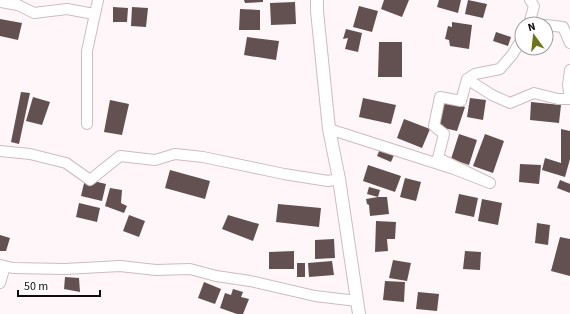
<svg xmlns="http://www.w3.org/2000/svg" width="570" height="314" viewBox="0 0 570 314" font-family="'Source Sans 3',sans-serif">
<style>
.building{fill:#635151}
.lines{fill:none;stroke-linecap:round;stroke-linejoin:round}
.minor-casing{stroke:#cfbbc2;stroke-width:12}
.tertiary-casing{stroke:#cfbbc2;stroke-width:14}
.minor{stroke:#fff;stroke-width:10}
.tertiary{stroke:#fff;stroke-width:12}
</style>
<rect width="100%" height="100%" fill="#fef6f9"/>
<path class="building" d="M244 0H263V2L245 3Z
M384 0H409L402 17 381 9Z
M439 0H461L458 13 437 7Z
M468 0 487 4 483 18 465 14Z
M295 2 296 24 271 25 270 3Z
M359 6 378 11 372 32 353 27Z
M113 7 128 8 127 22H113Z
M132 7 148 8 146 27 131 26Z
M240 9 260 10V30H239Z
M0 19 22 23 18 40 0 36Z
M452 22 472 25 469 49 450 46 449 40 445 39 448 26 452 27Z
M346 29 362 33 358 52 345 49 348 38 343 39Z
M496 32 511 37 508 46 493 41Z
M247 37 279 41 276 60 244 55Z
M379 42H402V77H378Z
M21 92 30 93 19 144 11 142Z
M33 97 50 102 42 125 26 121Z
M363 98 396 105 391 124 359 117Z
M470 98 486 100 483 120 467 117Z
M110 100 129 104 122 135 104 132Z
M443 100 465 107 457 131 435 126Z
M531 102 561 105 559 123 530 120Z
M404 119 430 129 422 148 397 138Z
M561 129 570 131V159L565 177 542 170 545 158 561 163Z
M459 134 477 140 469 165 451 159Z
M485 134 504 141 493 173 473 166Z
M380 149 394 155 391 162 377 156Z
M520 164 541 165 539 184 519 182Z
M368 165 401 176 395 192 363 181Z
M170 170 210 181 205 199 165 188Z
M405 178 421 182 416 201 400 197Z
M85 179 106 184 102 201 81 196Z
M560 180 570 184V193L557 188Z
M369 187 380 190 378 197 367 194Z
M110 188 122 190 121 203 127 206 124 213 105 206Z
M459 194 478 198 474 217 455 213Z
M378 197H387L389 214 370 216 369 205 367 204 366 199Z
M482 199 502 203 498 225 478 221Z
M79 203 100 208 97 222 76 217Z
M278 204 321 208 319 227 276 222Z
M129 215 145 221 139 237 123 231Z
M228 215 259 224 253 241 222 229Z
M376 221 396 222 395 239H387L388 251 375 252Z
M537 223 550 225 548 245 535 243Z
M0 235 10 238 6 251H0Z
M560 237 570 239V276L551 271Z
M334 239 335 258 315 259V240Z
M294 251V269H269V252Z
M465 251 481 252 480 270 463 269Z
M393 260 411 263 407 281 389 278Z
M332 261 334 275 309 277 308 263Z
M297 263H305V277H297Z
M65 277 79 278 80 292 64 289Z
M385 281 405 282 404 302 383 300Z
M204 282 221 289 215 304 198 298Z
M233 289 243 292 241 297 249 299 243 314H237L220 308 225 293 231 295Z
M418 292 439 294 437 311 416 309Z"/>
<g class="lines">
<g class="minor-casing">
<path id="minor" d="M0 2 18 5 34 13 67 9 94 14
M529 24 534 6 530 0
M546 25 563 27 570 43
M570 70 568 85 570 98
M467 79 492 95 510 103 534 93 558 99H570
M87 124V51L98 0
M329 129 454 169 490 183 438 158 444 134 434 126 440 97 461 101 467 79 475 74 500 69 512 55 522 39
M0 151 30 154 66 163 90 180 120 156 155 160 175 154 203 157 284 174 328 181 339 179
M0 265 13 268 65 269 120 266 156 270 190 269 216 276 250 281 315 296 357 301
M0 283 5 266"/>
</g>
<g class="tertiary-casing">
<path id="tertiary" d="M317 0V11L329 129 339 179 359 314"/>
</g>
<use href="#minor" class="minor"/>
<use href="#tertiary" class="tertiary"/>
</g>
<g transform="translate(534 36) rotate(345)"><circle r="19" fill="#ffffff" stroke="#a09d9e"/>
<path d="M0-3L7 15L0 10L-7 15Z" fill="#6e741c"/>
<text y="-6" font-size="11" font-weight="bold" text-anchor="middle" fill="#110b0d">N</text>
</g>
<path d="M18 290v6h82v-6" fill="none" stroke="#110b0d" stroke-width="2"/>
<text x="24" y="290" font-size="12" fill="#110b0d" stroke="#ffffff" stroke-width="3" paint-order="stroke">50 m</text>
</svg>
